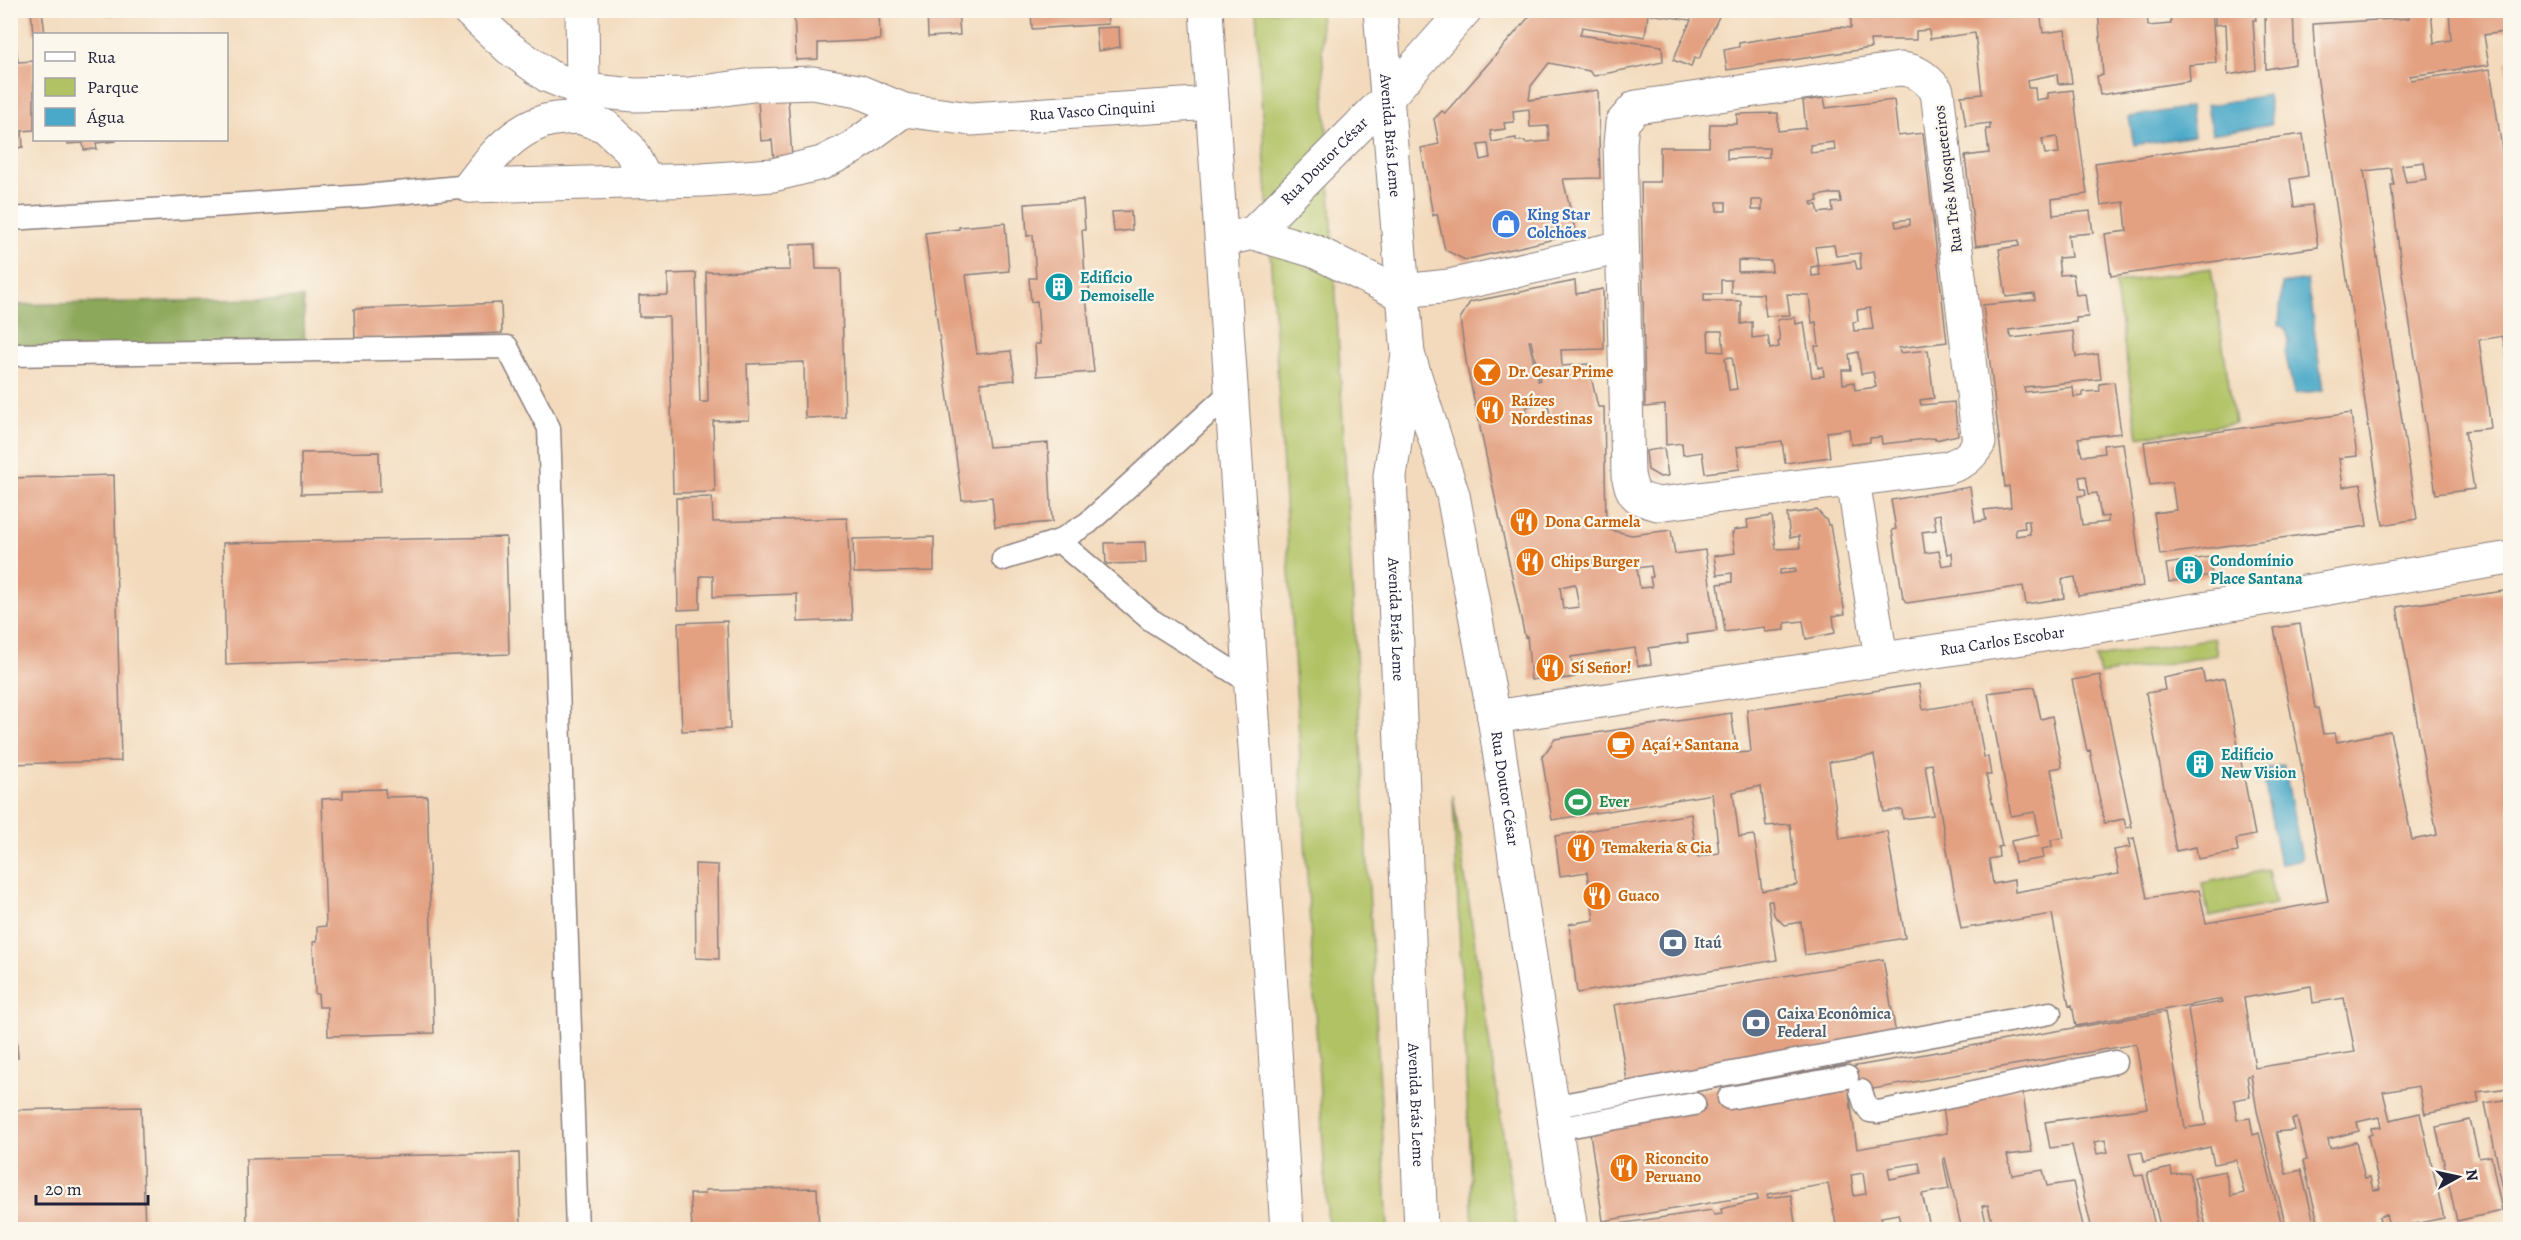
<svg xmlns="http://www.w3.org/2000/svg" width="2521" height="1240" viewBox="0 0 2521 1240" font-family="Alegreya,serif">
<style>
.green{fill:#b1c265;stroke:#6a7250;stroke-width:1.5}
.forest{fill:#8ca85a;stroke:#57654a;stroke-width:1.5}
.water{fill:#4aa8c8;stroke:#366582;stroke-width:1.5}
.building{fill:#e3a182;fill-rule:evenodd}
.lines{fill:none;stroke-linecap:round;stroke-linejoin:round}
.lane-casing{stroke:#8a7e7c;stroke-width:25}
.street-casing{stroke:#8a7e7c;stroke-width:35}
.secondary-casing{stroke:#8a7e7c;stroke-width:35}
.primary-casing{stroke:#8a7e7c;stroke-width:35}
.lane{stroke:#fff;stroke-width:22}
.street{stroke:#fff;stroke-width:33}
.secondary{stroke:#fff;stroke-width:33}
.primary{stroke:#fff;stroke-width:33}
.labels{text-anchor:middle;dominant-baseline:central;stroke-width:4.5;stroke-linejoin:round;paint-order:stroke}
.street-label{font-size:16px;fill:#22223b;stroke:#fbf7ec}
.shop-label{font-size:16px;font-weight:bold;fill:#366cbe;stroke:#fbf7ec;text-anchor:start}
.culture-label{font-size:16px;font-weight:bold;fill:#0d838f;stroke:#fbf7ec;text-anchor:start}
.food-label{font-size:16px;font-weight:bold;fill:#c56008;stroke:#fbf7ec;text-anchor:start}
.leisure-label{font-size:16px;font-weight:bold;fill:#27864d;stroke:#fbf7ec;text-anchor:start}
.service-label{font-size:16px;font-weight:bold;fill:#4e5e75;stroke:#fbf7ec;text-anchor:start}
</style>
<rect width="100%" height="100%" fill="#fbf7ec"/>
<filter id="ink" filterUnits="userSpaceOnUse"><feTurbulence type="fractalNoise" baseFrequency=".0167" numOctaves="2"/><feDisplacementMap in="SourceGraphic" scale="12" xChannelSelector="R" yChannelSelector="G"/><feConvolveMatrix kernelMatrix="1 2 1 2 8 2 1 2 1" color-interpolation-filters="sRGB"/></filter>
<filter id="wash" filterUnits="userSpaceOnUse"><feTurbulence type="fractalNoise" baseFrequency=".008" numOctaves="4" result="noise"/><feDisplacementMap in="SourceGraphic" scale="24" xChannelSelector="R" yChannelSelector="G"/><feGaussianBlur stdDeviation="1.35" result="paint"/><feColorMatrix in="noise" values="0 0 0 0 0 0 0 0 0 0 0 0 0 0 0 0 0 1.4 0 .05"/><feComposite in="paint" operator="in"/></filter>
<g filter="url(#wash)">
<rect width="100%" height="100%" fill="#f3dabc"/>
<path class="green" d="M1256 11H1320L1388 1229H1328Z
M2211 268 2235 423 2138 437 2115 283Z
M2214 638 2217 655 2100 675 2096 657Z
M1453 795 1517 1229H1473Z
M2268 870 2275 904 2209 917 2202 883Z"/>
<path class="forest" d="M303 298 305 345 11 362 10 305Z"/>
<path class="water" d="M2268 95 2272 124 2212 134 2207 105Z
M2190 107 2194 136 2134 145 2129 117Z
M2307 280 2323 390 2294 394 2285 352 2289 341 2286 330 2279 324 2282 284Z
M2284 765 2302 859 2280 864 2262 770Z"/>
<g id="blocks">
<path class="building" d="M31 10H42L45 34H33Z
M107 10H141L142 14 107 16Z
M794 10H879L880 40 818 43V59L796 60Z
M927 10H958L960 35 928 37Z
M1031 10H1107L1108 24 1032 29Z
M1535 10H1722L1699 59 1694 58 1691 67 1673 60 1691 20 1648 14 1645 37 1582 27 1580 35 1662 46 1663 62 1594 76 1589 71 1549 63 1531 86 1529 100 1598 90 1600 178 1563 179 1576 234 1465 260 1445 250 1437 214 1433 216 1421 148 1439 144 1434 119 1442 111 1445 113ZM1529 109 1530 127 1548 126 1549 141 1525 143V141H1516V138L1492 142 1490 131 1505 129 1504 123 1514 122 1513 111ZM1488 144 1490 158 1481 160 1478 145Z
M1851 10H2004L2005 17 2040 11 2043 33 2065 30 2072 83 2058 84 2057 74 2027 80 2028 88H2035L2036 100 2048 98V93L2073 90 2087 194 2052 199 2053 215 2090 211 2093 233 2068 235 2071 257 2058 258 2060 275 2073 274 2076 295 2085 294 2088 317 2076 318V322L2009 330V333L2012 338 2073 331 2076 357 2098 354 2101 379 2024 387 2025 392 2073 387 2074 397 2083 396V392L2100 391 2099 384 2114 382 2121 433 2078 438 2080 448 2082 456 2104 453 2103 445 2123 443 2143 586 2078 596 2075 577 2062 579 2064 598 2026 604 2023 586 1907 603 1903 598 1892 530 1896 529 1891 500 1970 487 1975 522 1986 520 1984 510 2011 507 2009 486 2005 487 1983 305 2035 300 2034 294 2006 297 1999 249 2019 246V240L1976 246 1965 156 1989 153 1986 129H1990V123L1966 126 1961 96 1982 94 1975 33 1930 39 1929 30 1916 31V40H1870L1871 48 1727 70 1724 50 1739 47V43L1839 27 1851 28ZM2057 137 2059 153 2045 154 2042 139ZM2086 476 2089 494 2097 493 2101 517 2108 516V522L2082 525 2078 496 2086 495 2085 489H2081L2079 477ZM1940 514 1947 554 1952 553 1953 564 1942 566 1939 551 1925 553 1922 532 1936 530 1934 515ZM2024 521H2029L2030 534 2016 536 2015 529 2025 528Z
M2098 10H2147L2148 26 2171 24 2170 10H2212L2216 63 2189 65 2190 81 2100 95 2097 76 2103 75Z
M2215 10H2252V14L2255 13 2256 20H2253L2256 70 2228 75 2226 24 2215 25Z
M2265 10H2293L2295 64 2266 69Z
M2408 10H2431L2434 43 2451 40 2449 10H2476L2477 13 2493 12V14L2510 12V31L2484 35 2489 65 2410 76 2411 80 2490 69 2510 203V377L2503 336 2479 340 2491 428 2465 431 2474 489 2436 494 2402 273 2391 185H2394L2391 168 2364 171 2417 519 2383 525 2315 61 2313 24 2409 18ZM2424 162 2427 179 2406 182 2402 165Z
M1119 27 1120 47 1098 51 1096 28Z
M16 45 18 62 34 61V130L22 131 23 147 10 149V46Z
M2506 62H2510V83H2509Z
M1824 98 1826 108 1894 100 1898 136 1923 133 1947 342 1899 348 1900 353 1928 350 1934 398 1920 400 1921 405 1954 402 1958 435 1935 440V438L1882 444 1881 437 1870 438V442L1851 445 1849 429 1827 432 1830 457 1785 463 1782 441 1758 444 1737 447 1740 469 1705 473 1702 452 1683 455 1682 443 1666 445 1665 405 1645 407 1641 182H1660V147H1709L1710 124H1737V114L1778 113V131L1806 128 1803 101ZM1834 142 1835 150 1811 153 1810 145ZM1754 148H1769V157L1727 159V149ZM1828 194H1840L1841 202 1832 203 1833 211 1819 213 1817 205H1812L1811 202 1818 201 1817 196ZM1752 200H1762V210H1752ZM1717 202H1726V211H1717ZM1910 219V225L1896 227 1895 221ZM1834 245 1836 256 1860 253 1861 269H1857L1855 261 1818 266 1820 275 1812 276 1811 267 1818 266 1815 247ZM1738 260 1771 261 1772 271 1738 272ZM1721 280H1731V293L1763 294 1766 316 1790 315 1787 294 1809 295 1812 323 1816 322 1819 346H1815L1818 368 1823 367 1824 376 1812 377 1804 322 1796 324 1795 317 1777 320 1780 341 1778 342 1779 347 1770 349 1768 336 1752 338V322L1741 324V301H1704V294H1721ZM1870 308 1873 329 1854 331 1853 322 1858 321 1857 310ZM1708 331H1722L1724 352 1709 351ZM1858 352 1861 374 1873 372 1876 387 1855 390 1854 382 1843 384 1842 370H1851L1849 354ZM1732 357 1737 389 1729 390 1725 358Z
M788 99 792 158 774 160 772 140 761 141 758 101Z
M2303 134 2308 176 2290 179 2294 207 2312 205 2318 247 2111 276 2105 234 2127 231 2124 202 2101 205 2095 163Z
M67 140H116V141L96 143 97 149 84 150 83 143 68 144Z
M1083 200 1085 230H1082L1085 275H1088L1090 297H1086L1094 372 1037 376 1035 344H1040L1037 301 1031 302 1029 278H1036L1033 235 1027 236 1025 204Z
M1131 211 1132 230 1114 232 1112 212Z
M1005 223 1009 271 966 275 977 354 1011 351 1015 380 980 383 989 447 1048 443 1052 522 995 527 992 497 962 500 925 233 959 229V227Z
M815 244 816 269H841L845 417 805 418 804 362 747 364 749 420 713 421 715 492 673 493 669 317H639V296L668 295V274L696 273 700 402H708L706 272 790 270V245Z
M1575 281 1576 294 1603 289 1604 349 1561 350 1562 366 1588 364 1598 407H1604L1606 525 1610 530 1632 535 1671 530 1675 554 1705 550 1717 631 1687 635 1688 642 1649 648 1651 664 1638 666 1635 648 1571 657 1575 677 1548 681 1547 678 1531 680 1527 636 1525 637 1467 367 1460 319 1470 302ZM1529 341H1531L1540 380 1538 381ZM1541 404 1548 405 1551 418 1529 422 1526 407ZM1651 566 1653 577H1650L1652 587 1640 588 1637 568ZM1575 584 1579 607 1563 609 1560 587Z
M501 303 502 333 355 339 354 309Z
M2351 413 2357 456 2339 458 2343 487 2361 484 2367 526 2160 555 2154 513 2176 510 2172 482 2150 485 2144 442Z
M1664 448 1668 476 1660 477 1648 470 1646 451Z
M379 452 380 492 301 494V453Z
M114 475 121 761 10 764V478Z
M712 497 713 522 847 518 852 620 798 622 797 594 713 597V576H700V609L678 610 676 498Z
M1817 510 1827 521 1828 525H1830L1845 614 1833 616 1835 633 1806 639 1803 621 1785 623V630L1765 632 1764 627 1725 632 1718 584 1732 582V573L1717 575 1714 556 1735 553 1732 533H1734V530L1748 528 1747 520 1772 516 1776 549 1800 548 1799 536 1790 538 1787 514ZM1795 568 1796 572 1780 574V570Z
M506 537 509 654 226 665 223 543Z
M934 537V571L854 573 853 539Z
M1145 542 1146 563 1106 564 1105 543Z
M2209 557 2212 575 2169 582 2166 564Z
M2510 590V1088L2477 1092 2479 1103 2425 1114 2419 1086 2383 1092 2390 1120 2420 1113 2444 1218 2414 1224 2416 1229 2412 1230H2390L2386 1214 2379 1217 2382 1230H2287L2257 1111 2251 1075 2247 1076 2250 1097 2234 1100 2237 1120 2250 1118 2253 1135 2259 1133 2283 1230H2207L2194 1177 2225 1171 2231 1196 2244 1193 2236 1160 2214 1164 2210 1147 2144 1162 2142 1152 2129 1154 2135 1176 2143 1175 2156 1230H2092L2072 1145 2050 1148 2045 1122 2147 1108 2136 1044 1849 1093 1857 1149 1947 1133 1942 1102 2022 1088 2032 1152 2007 1155 2012 1175 2043 1170 2047 1186 2073 1182 2084 1230H1994L1988 1205 1982 1206 1988 1230H1962L1945 1158 1943 1159 1949 1189 1922 1194 1931 1230H1902L1898 1214 1881 1217 1884 1230H1832L1831 1225 1836 1224 1828 1184 1767 1194 1768 1198 1791 1195 1796 1230H1605L1604 1226 1712 1210 1714 1215 1722 1214 1721 1209 1758 1200 1757 1195 1603 1221 1589 1126 1695 1109 1693 1092 1728 1086 1729 1098 1845 1068 2165 1012 2185 1128 2206 1125 2188 1008 2223 1002 2222 999 2076 1026 2072 1005 2069 1006 2052 914 1961 929 1932 764 1925 765 1933 815 1903 819 1902 809 1884 812 1874 755 1829 762 1840 839 1887 831 1905 938 1805 955 1801 922 1784 925 1774 915 1772 901H1768L1777 960 1577 993 1569 924 1594 920 1587 872 1560 876 1555 836 1691 814 1697 857 1719 853 1712 794 1552 820 1542 757 1555 739 1731 713 1737 753 1751 752 1747 710 1919 684 1923 710 1974 701 1984 757H1988L1991 775H1986L2002 846 1998 847 1999 857 1989 859 1993 884 2014 880 2015 892 2119 874 2114 850 2131 847 2129 839 2134 838 2147 898 2199 890 2206 923 2328 901 2274 628 2300 624 2315 708H2318L2323 734 2335 733 2337 742 2390 731 2412 840 2437 835 2397 607ZM1761 786 1766 826 1790 824 1797 885 1762 891 1754 835 1739 837 1733 792ZM2311 986 2313 1003 2344 998 2355 1052 2255 1068 2244 998ZM2379 1117 2381 1127 2371 1128 2372 1134 2368 1136 2380 1189 2373 1190 2370 1177 2365 1178 2356 1142 2330 1148 2328 1139 2359 1131 2357 1122ZM2297 1118 2307 1160 2303 1161 2319 1226H2315L2301 1170 2286 1174 2276 1132 2295 1130 2292 1120ZM2105 1140 2108 1152 2097 1154 2094 1142ZM1919 1163 1921 1173 1890 1179 1888 1168ZM1863 1173 1866 1194 1854 1196 1851 1175Z
M727 621 730 729 682 731 678 623Z
M2202 670 2205 682 2225 678 2255 835 2236 839 2238 852 2198 859 2196 847 2176 851 2146 693 2165 690 2163 678Z
M2100 675 2132 827 2126 828 2124 819 2104 823 2090 750 2087 751 2072 680Z
M2034 687 2041 719 2052 716 2062 767 2051 769 2064 838 2051 840 2052 847 2042 849 2044 858 2015 863 2011 841 2040 835 2039 833 2035 812 2011 816 1988 693Z
M385 789 386 797 427 796 434 1033 328 1036 327 1007H319L318 994H315L313 942 317 941V927L326 926 322 799 343 798V790Z
M695 864 718 865 719 959 696 958Z
M1883 959 1897 1040 1628 1087 1614 1005Z
M10 1035H16L18 1058H10Z
M2510 1099V1203H2506L2485 1103Z
M141 1107 145 1230H10V1110Z
M2470 1120 2479 1158 2491 1156 2502 1211 2457 1221 2436 1127Z
M519 1153 521 1230H247L246 1159Z
M2171 1168 2172 1175 2189 1172 2202 1230H2161L2147 1173Z
M817 1188 819 1230H692L690 1194H705V1190Z"/>
</g>
</g>
<g filter="url(#ink)">
<use href="#blocks" fill-opacity="0" stroke="#8a7e7c" stroke-width="1.5"/>
<g class="lines">
<g class="lane-casing">
<path id="lane" d="M10 219 366 196 470 186
M10 355 507 347 549 428 577 1230
M1059 541 1151 620 1251 683
M1003 559 1059 541 1088 523 1232 391
M1861 1091 1865 1104 1870 1111 1879 1112 2115 1062
M1729 1098 1847 1077
M1552 1107 2050 1013
M1556 1129 1694 1104"/>
</g>
<g class="street-casing">
<g id="street">
<path id="s1" d="M468 10 509 48 548 76 583 90 634 95 689 94 753 85 813 83 858 91 904 110 971 119 1212 103"/>
<path d="M1900 69C1918 70 1926 78 1937 91L1979 443C1970 458 1963 463 1946 468L1658 504C1636 498 1633 497 1628 475L1620 144 1622 123 1636 107Z"/>
<path d="M579 117 605 126 629 148 647 182"/>
<path d="M470 186 702 180 773 175 822 163 852 148 904 110"/>
<path d="M470 186C490 159 512 131 545 121 556 118 568 118 579 117L583 90 582 10"/>
<path d="M1403 291 1449 286 1622 247"/>
<path d="M1853 480 1881 659"/>
<path id="s2" d="M1494 717 2057 633 2510 558"/>
</g>
</g>
<g class="secondary-casing">
<g id="secondary">
<path id="s3" d="M1227 239 1253 233 1387 98 1465 10"/>
<path id="s4" d="M1408 354 1453 495 1494 717 1571 1230"/>
</g>
</g>
<g class="primary-casing">
<g id="primary">
<path d="M1206 10 1287 1230"/>
<path id="s5" d="M1380 10 1408 354 1390 476 1421 1230"/>
<path d="M1253 233 1314 251 1403 295"/>
</g>
</g>
<use href="#lane" class="lane"/>
<use href="#street" class="street"/>
<use href="#secondary" class="secondary"/>
<use href="#primary" class="primary"/>
</g>
</g>
<defs>
<g id="shop-disc" transform="scale(1.5)"><circle r="9.5" fill="#3f7fe0" stroke="#fbf7ec"/><path d="M-5-2.5h2.3a2.7 3.5 0 0 1 5.4 0H5L5.5 6h-11ZM-1.5-2.5h3a1.5 2.3 0 0 0-3 0Z" fill="#fff"/></g>
<g id="building-disc" transform="scale(1.5)"><circle r="9.5" fill="#0f9aa8" stroke="#fbf7ec"/><path d="M-4-6H4V6H1V3H-1V6H-4ZM-2.5-4.3h1.7v1.8h-1.7ZM.8-4.3h1.7v1.8H.8ZM-2.5-1h1.7V.8h-1.7ZM.8-1h1.7V.8H.8Z" fill="#fff"/></g>
<g id="bar-disc" transform="scale(1.5)"><circle r="9.5" fill="#e8710a" stroke="#fbf7ec"/><path d="M-6-5H6L.8 .8V4.5H3.5V6h-7V4.5H-.8V.8Z" fill="#fff"/></g>
<g id="restaurant-disc" transform="scale(1.5)"><circle r="9.5" fill="#e8710a" stroke="#fbf7ec"/><path d="M-5-6h1v4h1v-4h1v4h1v-4h1v5L-1.5 .5V6h-2V.5L-5-1ZM5-6V6H3V1.5H1.5Q1.5-4 5-6Z" fill="#fff"/></g>
<g id="cafe-disc" transform="scale(1.5)"><circle r="9.5" fill="#e8710a" stroke="#fbf7ec"/><path d="M-5.5-4.5H6V0H3Q3 3.5 0 3.5H-2.5Q-5.5 3.5-5.5 0ZM3-3.2v2h1.7v-2ZM-6 4.5H4V6H-6Z" fill="#fff"/></g>
<g id="stadium-disc" transform="scale(1.5)"><circle r="9.5" fill="#2e9e5b" stroke="#fbf7ec"/><path d="M0-5a6.5 5 0 1 0 0 10a6.5 5 0 1 0 0-10ZM-3.5-1.8h7v3.6h-7Z" fill="#fff"/></g>
<g id="bank-disc" transform="scale(1.5)"><circle r="9.5" fill="#5c6f8a" stroke="#fbf7ec"/><path d="M-6-4H6V4H-6ZM0-2.3a2.3 2.3 0 1 0 0 4.6a2.3 2.3 0 1 0 0-4.6Z" fill="#fff"/></g>
</defs>
<g fill-rule="evenodd">
<use href="#shop-disc" x="1506" y="224"/>
<use href="#building-disc" x="1059" y="287"/>
<use href="#bar-disc" x="1487" y="372"/>
<use href="#restaurant-disc" x="1490" y="410"/>
<use href="#restaurant-disc" x="1524" y="522"/>
<use href="#restaurant-disc" x="1530" y="562"/>
<use href="#building-disc" x="2189" y="570"/>
<use href="#restaurant-disc" x="1550" y="668"/>
<use href="#cafe-disc" x="1621" y="745"/>
<use href="#building-disc" x="2200" y="764"/>
<use href="#stadium-disc" x="1578" y="802"/>
<use href="#restaurant-disc" x="1581" y="848"/>
<use href="#restaurant-disc" x="1597" y="896"/>
<use href="#bank-disc" x="1673" y="943"/>
<use href="#bank-disc" x="1756" y="1023"/>
<use href="#restaurant-disc" x="1624" y="1168"/>
</g>
<g class="labels">
<g class="street-label">
<text stroke="none"><textPath href="#s1" startOffset="657">Rua Vasco Cinquini</textPath></text>
<text stroke="none"><textPath href="#s5" startOffset="126">Avenida Brás Leme</textPath></text>
<text stroke="none"><textPath href="#s3" startOffset="128">Rua Doutor César</textPath></text>
<text transform="translate(1948 179) rotate(-97)">Rua Três Mosqueteiros</text>
<text stroke="none"><textPath href="#s5" startOffset="612">Avenida Brás Leme</textPath></text>
<text stroke="none"><textPath href="#s2" startOffset="514">Rua Carlos Escobar</textPath></text>
<text stroke="none"><textPath href="#s4" startOffset="446">Rua Doutor César</textPath></text>
<text stroke="none"><textPath href="#s5" startOffset="1098">Avenida Brás Leme</textPath></text>
</g>
<g class="shop-label">
<text x="1527" y="215">King Star<tspan x="1527" dy="18">Colchões</tspan></text>
</g>
<g class="culture-label">
<text x="1080" y="278">Edifício<tspan x="1080" dy="18">Demoiselle</tspan></text>
<text x="2210" y="561">Condomínio<tspan x="2210" dy="18">Place Santana</tspan></text>
<text x="2221" y="755">Edifício<tspan x="2221" dy="18">New Vision</tspan></text>
</g>
<g class="food-label">
<text x="1508" y="372">Dr. Cesar Prime</text>
<text x="1511" y="401">Raízes<tspan x="1511" dy="18">Nordestinas</tspan></text>
<text x="1545" y="522">Dona Carmela</text>
<text x="1551" y="562">Chips Burger</text>
<text x="1571" y="668">Sí Señor!</text>
<text x="1642" y="745">Açaí + Santana</text>
<text x="1602" y="848">Temakeria &amp; Cia</text>
<text x="1618" y="896">Guaco</text>
<text x="1645" y="1159">Riconcito<tspan x="1645" dy="18">Peruano</tspan></text>
</g>
<g class="leisure-label">
<text x="1599" y="802">Ever</text>
</g>
<g class="service-label">
<text x="1694" y="943">Itaú</text>
<text x="1777" y="1014">Caixa Econômica<tspan x="1777" dy="18">Federal</tspan></text>
</g>
</g>
<rect width="2521" height="1240" fill="none" stroke="#fbf7ec" stroke-width="36"/>
<rect x="33" y="33" width="195" height="108" fill="#fbf7ec" stroke="#a4a2a5" stroke-width="1.5"/>
<rect x="45" y="52" width="30" height="9" fill="#ffffff" stroke="#a4a2a5" stroke-width="1.5"/>
<text x="87" y="63" font-size="18" fill="#22223b">Rua</text>
<rect x="45" y="78" width="30" height="18" fill="#b1c265" stroke="#a4a2a5" stroke-width="1.5"/>
<text x="87" y="93" font-size="18" fill="#22223b">Parque</text>
<rect x="45" y="108" width="30" height="18" fill="#4aa8c8" stroke="#a4a2a5" stroke-width="1.5"/>
<text x="87" y="123" font-size="18" fill="#22223b">Água</text>
<g transform="translate(2458 1177) rotate(82)" stroke="#fbf7ec" stroke-width="4.5" paint-order="stroke">
<path d="M0-4.5L10 22L0 15L-10 22Z" fill="#22223b"/>
<text y="-9" font-size="16" font-weight="bold" text-anchor="middle" fill="#22223b">N</text>
</g>
<path d="M36 1195v9h112v-9" fill="none" stroke="#22223b" stroke-width="3"/>
<text x="45" y="1195" font-size="18" fill="#22223b" stroke="#fbf7ec" stroke-width="4.5" paint-order="stroke">20 m</text>
</svg>
